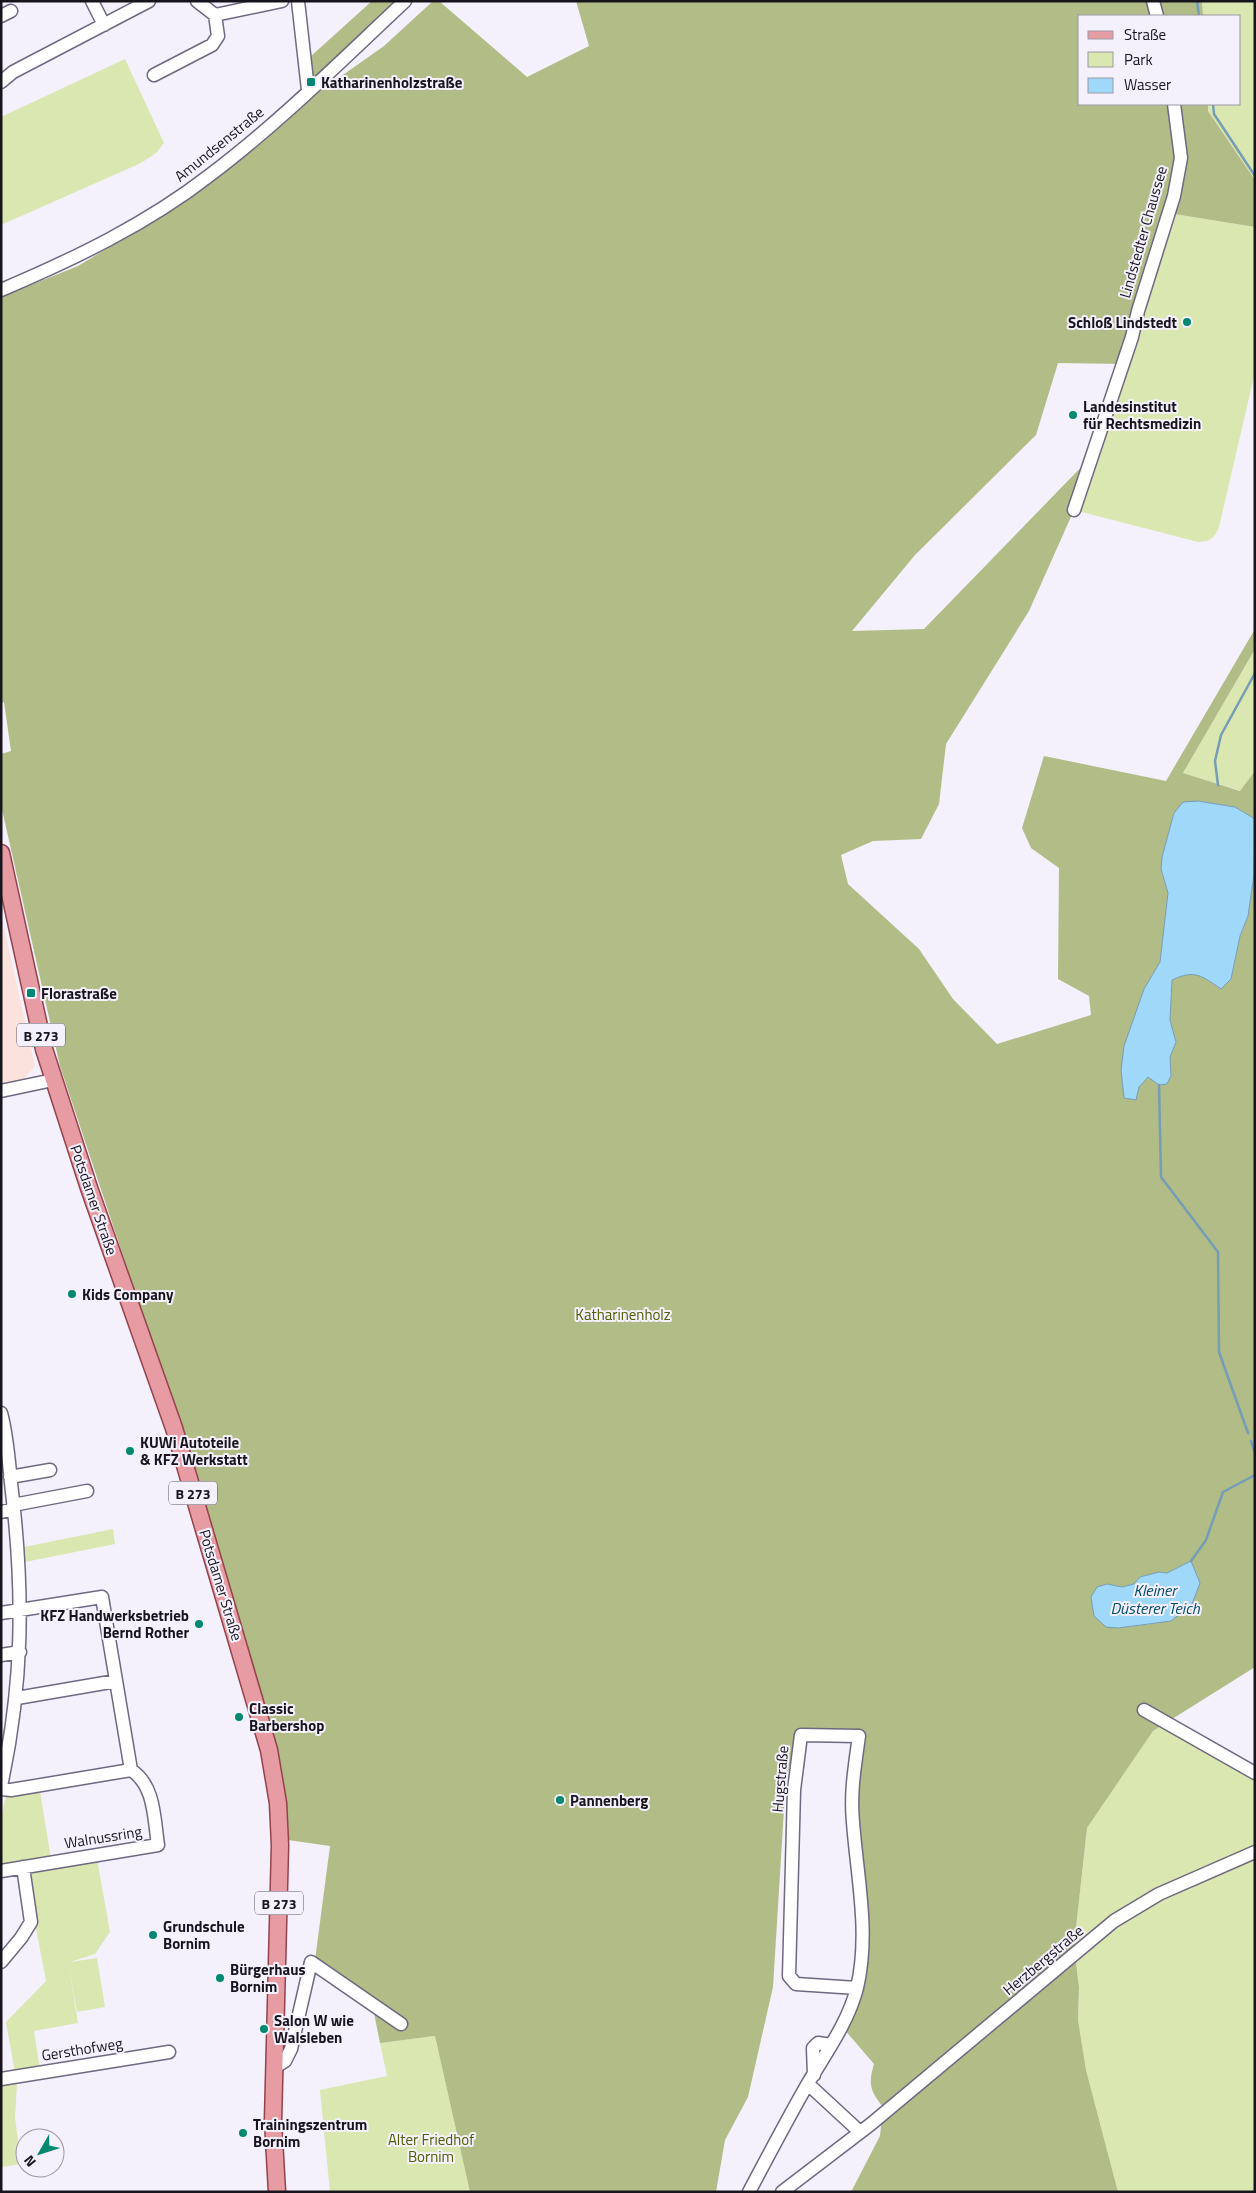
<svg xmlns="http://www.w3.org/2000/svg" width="1256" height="2193" viewBox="0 0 1256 2193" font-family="'Titillium Web',sans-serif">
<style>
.commercial{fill:#fce2dc}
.green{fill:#dbe7b0}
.forest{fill:#b1bc86;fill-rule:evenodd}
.water{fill:#9fd8f8;stroke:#769db6}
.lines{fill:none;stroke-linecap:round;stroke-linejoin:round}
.stream{stroke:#769db6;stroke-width:2.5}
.minor-casing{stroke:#6f6881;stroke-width:15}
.major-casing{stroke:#94424c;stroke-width:19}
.minor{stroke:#fff;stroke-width:12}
.major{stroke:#e79ca3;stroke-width:16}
.poi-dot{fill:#008970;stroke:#f4f0fc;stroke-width:2}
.labels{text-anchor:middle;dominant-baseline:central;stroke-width:4;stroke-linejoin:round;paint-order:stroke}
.shield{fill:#f4f0fc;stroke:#595660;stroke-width:1}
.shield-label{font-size:14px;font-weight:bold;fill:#17141d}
.poi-label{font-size:15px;font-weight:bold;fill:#17141d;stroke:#f4f0fc;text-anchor:start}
.street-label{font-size:15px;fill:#17141d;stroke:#f4f0fc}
.park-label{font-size:15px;fill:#515d03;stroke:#f4f0fc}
.water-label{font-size:16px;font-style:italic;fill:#004d6c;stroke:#f4f0fc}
</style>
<rect width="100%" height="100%" fill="#f4f0fc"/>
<path class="commercial" d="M1 914 35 1066 22 1081 1 1085Z"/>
<path class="green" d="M1202 1H1255V180L1208 111V104H1240V16H1203Z
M125 59 164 143 156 153 141 163 1 225V117Z
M1168 213 1255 227V372L1219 527C1215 538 1209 542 1198 542L1074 510Z
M1255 649V771L1241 791 1183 773Z
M113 1529 115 1544 25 1562 24 1547Z
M1166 1723 1255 1773V2192H1118L1086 2070 1078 2020 1079 1987 1074 1946 1087 1828 1153 1731Z
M40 1791 51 1859 1 1867V1816L6 1797Z
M97 1859 110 1932 95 1954 70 1962 97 1958 105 2007 77 2012 68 1962 78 2023 34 2031 40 2069 15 2073 6 2022 46 1981 35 1923 29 1877 35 1870Z
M435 2036 470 2192H330L320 2090 387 2076 380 2043Z
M17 2084 15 2117 21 2164 1 2167V2086Z"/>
<path class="forest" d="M372 1H405L308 90 300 66Z
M433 1H439L527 77 589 46 576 1H1202L1203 16H1080V104H1208V111L1255 180V227L1168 213 1123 364 1058 363 1036 435 915 555 852 631 924 629 1091 457 1074 510 1029 611 946 744 939 804 921 839 873 841 841 855 848 884 919 949 953 999 997 1044 1091 1015 1089 996 1058 979 1059 868 1031 848 1022 828 1044 756 1166 781 1255 629V649L1183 773 1240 791 1255 771V819L1235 807 1198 801 1174 813 1162 857 1161 869 1168 893 1160 962 1144 989 1139 1007V1087L1148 1077 1159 1085 1171 1076 1170 1057 1176 1042 1170 1020 1172 980C1195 969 1202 975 1221 988L1231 979 1240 936 1248 916 1254 875 1255 845V1667L1153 1731 1087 1828 1074 1946 1079 1987 1078 2020 1086 2070 1118 2192H851L880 2136 883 2107C870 2091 868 2084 874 2064L844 2029 862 1949 853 1823 859 1736 801 1735 786 1777 773 1987 748 2097 725 2140 716 2192H470L435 2036 380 2043 373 2008 314 1968 330 1846 288 1840 275 1748 180 1427 60 1066 1 805V754L11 751 4 702 1 703V297L78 266 176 207 306 101 384 46ZM1191 1561 1200 1583C1184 1627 1158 1622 1119 1628L1107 1584 1122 1587 1134 1584 1140 1577 1159 1572 1167 1573Z"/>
<path class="water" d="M1198 801 1235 807 1255 819 1254 875 1248 916 1240 936 1231 979 1221 989C1202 976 1195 969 1172 980L1170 1020 1176 1042 1170 1057 1171 1076 1167 1084 1159 1085 1148 1077 1139 1087 1136 1100 1124 1098 1121 1070 1124 1046 1144 989 1160 962 1168 893 1161 869 1162 857 1174 813 1183 802Z
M1191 1561 1200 1583 1192 1604 1171 1621 1118 1628 1106 1627 1094 1616 1091 1597 1097 1587 1107 1584 1122 1587 1134 1584 1140 1577 1159 1572 1167 1573Z"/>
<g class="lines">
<path class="stream" d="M1197 1 1199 16
M1213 104 1214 114 1255 176
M1218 785 1215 761 1221 735 1255 673
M1159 1085 1161 1177 1218 1252 1219 1352 1248 1433
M1251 1441 1255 1453
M1191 1561 1206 1540 1223 1492 1255 1475"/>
<g class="minor-casing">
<path id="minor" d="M92 1 104 25
M197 1 215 15 282 1
M298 1 308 90
M1153 1 1157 16
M1 16 11 11
M154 75 212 45 218 36 215 15
M1 82 13 72 149 1
M1 290C74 259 147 224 210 175 279 123 342 60 405 1
M1074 510 1132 337 1138 311 1174 196 1181 158 1174 104
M1 1091 53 1080
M1 1413C8 1439 9 1466 12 1492 24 1594 23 1685 1 1786
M10 1477 50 1470
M13 1505 87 1491
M1 1512 14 1509
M1 1613 102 1597 131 1770
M1 1655 20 1652
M17 1698 116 1681
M1144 1710 1255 1773
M1 1789 11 1790 131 1770C155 1785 154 1819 158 1845L1 1871
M1 1962 21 1938 31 1922 23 1867
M274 2068 285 2061 291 2049 311 1962 401 2024
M814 2075 813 2048 818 2043 831 2045
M1 2079 169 2052
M808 2084 860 2132
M749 2192C768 2156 787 2120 807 2085 825 2054 848 2023 857 1988 870 1933 857 1877 853 1822 850 1793 855 1765 859 1736L801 1735 794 1790 789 1976 796 1984 857 1988
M782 2192 871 2124 1114 1921 1159 1894 1255 1852"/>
</g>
<g class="major-casing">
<path id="major" d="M1 853 44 1049 89 1188 174 1428 269 1750 278 1803 280 1845 273 2121 277 2192"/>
</g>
<use href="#minor" class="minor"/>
<use href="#major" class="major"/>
</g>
<g class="poi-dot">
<rect x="306" y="77" width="10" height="10" rx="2.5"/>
<circle cx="1187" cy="322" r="5"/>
<circle cx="1073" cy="415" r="5"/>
<rect x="26" y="988" width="10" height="10" rx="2.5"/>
<circle cx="72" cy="1294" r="5"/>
<circle cx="130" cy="1451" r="5"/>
<circle cx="199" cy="1624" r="5"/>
<circle cx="239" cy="1717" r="5"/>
<circle cx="560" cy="1800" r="5"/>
<circle cx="153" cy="1935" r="5"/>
<circle cx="220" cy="1978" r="5"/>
<circle cx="264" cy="2029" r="5"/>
<circle cx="243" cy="2133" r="5"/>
</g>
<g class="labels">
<g class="shield">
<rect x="17" y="1023.5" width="48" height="23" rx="4"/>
<rect x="169" y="1481.5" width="48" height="23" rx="4"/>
<rect x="255" y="1891.5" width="48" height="23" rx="4"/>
</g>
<g class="shield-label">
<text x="41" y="1035">B 273</text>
<text x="193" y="1493">B 273</text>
<text x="279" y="1903">B 273</text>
</g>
<g class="poi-label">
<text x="321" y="82">Katharinenholzstraße</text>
<text x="1177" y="322" text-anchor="end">Schloß Lindstedt</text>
<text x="1083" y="406">Landesinstitut<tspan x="1083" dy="17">für Rechtsmedizin</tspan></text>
<text x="41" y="993">Florastraße</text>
<text x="82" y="1294">Kids Company</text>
<text x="140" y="1442">KUWi Autoteile<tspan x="140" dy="17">&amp; KFZ Werkstatt</tspan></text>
<text x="189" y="1615" text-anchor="end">KFZ Handwerksbetrieb<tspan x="189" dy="17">Bernd Rother</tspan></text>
<text x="249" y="1708">Classic<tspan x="249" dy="17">Barbershop</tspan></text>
<text x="570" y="1800">Pannenberg</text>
<text x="163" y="1926">Grundschule<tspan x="163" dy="17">Bornim</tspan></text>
<text x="230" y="1969">Bürgerhaus<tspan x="230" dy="17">Bornim</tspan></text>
<text x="274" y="2020">Salon W wie<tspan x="274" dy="17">Walsleben</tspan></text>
<text x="253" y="2124">Trainingszentrum<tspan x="253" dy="17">Bornim</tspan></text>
</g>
<g class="street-label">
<text transform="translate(219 144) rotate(-39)">Amundsenstraße</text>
<text transform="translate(1143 232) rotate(-74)">Lindstedter Chaussee</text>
<text transform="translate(94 1200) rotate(71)">Potsdamer Straße</text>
<text transform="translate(221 1585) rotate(73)">Potsdamer Straße</text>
<text transform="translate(780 1779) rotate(-85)">Hugstraße</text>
<text transform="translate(103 1837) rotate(-9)">Walnussring</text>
<text transform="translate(1043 1960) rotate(-40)">Herzbergstraße</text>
<text transform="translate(82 2049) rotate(-9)">Gersthofweg</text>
</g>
<g class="park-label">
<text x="623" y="1314">Katharinenholz</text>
<text x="431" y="2139">Alter Friedhof<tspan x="431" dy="17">Bornim</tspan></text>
</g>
<g class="water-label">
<text x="1155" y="1590">Kleiner<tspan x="1155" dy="18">Düsterer Teich</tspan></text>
</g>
</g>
<rect width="1256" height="2193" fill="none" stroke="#17141d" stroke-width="5"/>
<rect x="1078" y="15" width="162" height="90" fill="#f4f0fc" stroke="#9c98a3"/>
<rect x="1088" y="31" width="25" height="8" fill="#e79ca3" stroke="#9c98a3"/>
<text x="1124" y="40" font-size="15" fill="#17141d">Straße</text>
<rect x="1088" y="52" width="25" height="15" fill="#dbe7b0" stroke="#9c98a3"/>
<text x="1124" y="65" font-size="15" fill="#17141d">Park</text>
<rect x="1088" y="78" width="25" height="15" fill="#9fd8f8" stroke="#9c98a3"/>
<text x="1124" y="90" font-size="15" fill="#17141d">Wasser</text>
<g transform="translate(40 2153) rotate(231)"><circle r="24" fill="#f4f0fc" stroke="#9c98a3"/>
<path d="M0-4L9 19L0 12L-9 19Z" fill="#008970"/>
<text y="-8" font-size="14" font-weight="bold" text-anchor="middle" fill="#17141d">N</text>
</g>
</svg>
